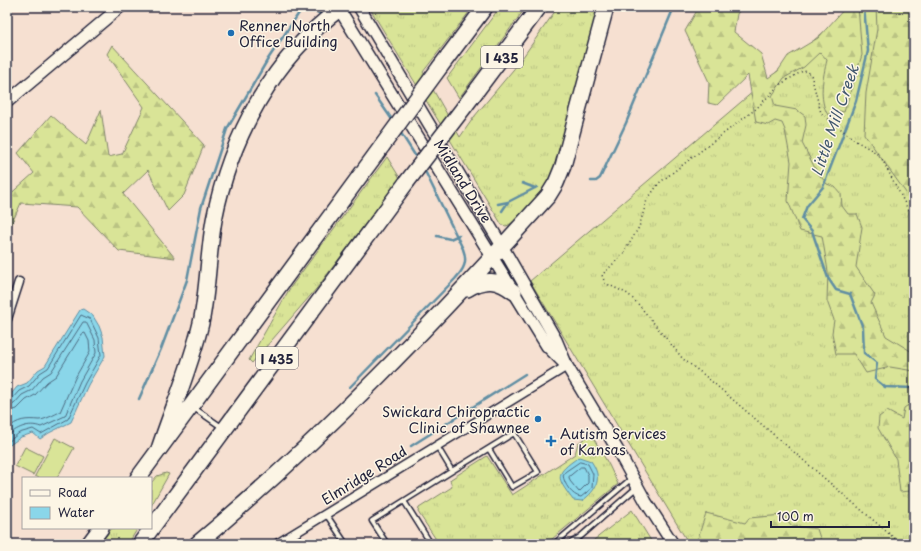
<svg xmlns="http://www.w3.org/2000/svg" width="921" height="551" viewBox="0 0 921 551" font-family="'Playpen Sans',sans-serif">
<style>
.grass{fill:url(#grass-tufts);stroke:#7e8369}
.forest{fill:url(#forest-firs);stroke:#7e8369}
.garden{fill:#d9e497;stroke:#7e8369}
.water{fill:#8ad6e9;stroke:#608ea3}
.lines{fill:none;stroke-linecap:round;stroke-linejoin:round}
.shore{stroke:#4c6a81;stroke-width:1}
.stream{stroke:#608ea3;stroke-width:2.5}
.lane-casing{stroke:#22223b;stroke-width:7}
.street-casing{stroke:#22223b;stroke-width:11}
.secondary-casing{stroke:#22223b;stroke-width:14}
.highway-casing{stroke:#22223b;stroke-width:18}
.path{stroke:#22223b;stroke-width:1.5;stroke-dasharray:1 3;stroke-linecap:butt}
.lane{stroke:#fcf5e5;stroke-width:4}
.street{stroke:#fcf5e5;stroke-width:8}
.secondary{stroke:#fcf5e5;stroke-width:11}
.highway{stroke:#fcf5e5;stroke-width:15}
.highway-bridge-casing{stroke:#22223b;stroke-width:18;stroke-linecap:butt}
.highway-bridge{stroke:#fcf5e5;stroke-width:15}
.poi-dot{fill:#1f6fb2;stroke:#fcf5e5;stroke-width:1.5}
.labels{text-anchor:middle;dominant-baseline:central;stroke-width:3;stroke-linejoin:round;paint-order:stroke}
.shield{fill:#fcf5e5;stroke:#63616e;stroke-width:1}
.shield-label{font-size:13px;font-weight:bold;fill:#22223b}
.poi-label{font-size:14px;fill:#22223b;stroke:#fcf5e5;text-anchor:start}
.street-label{font-size:14px;fill:#22223b;stroke:#fcf5e5}
.water-label{font-size:15px;font-style:italic;fill:#41586f;stroke:#fcf5e5}
</style>
<defs>
<pattern id="grass-tufts" width="24" height="20" patternUnits="userSpaceOnUse"><rect width="24" height="20" fill="#d9e497"/><path d="M3 7l-1-3M5 7V3M7 7l1-3M15 17l-1-3M17 17v-4M19 17l1-3" fill="none" stroke="#bac383"/></pattern>
<pattern id="forest-firs" width="22" height="20" patternUnits="userSpaceOnUse"><rect width="22" height="20" fill="#d9e497"/><path d="M5 1l3.5 6h-7zM16 11l3.5 6h-7z" fill="#bac383"/></pattern>
</defs>
<rect width="100%" height="100%" fill="#f6e0d1"/>
<filter id="ink" filterUnits="userSpaceOnUse"><feTurbulence type="fractalNoise" baseFrequency=".025" numOctaves="2"/><feDisplacementMap in="SourceGraphic" scale="8" xChannelSelector="R" yChannelSelector="G"/><feConvolveMatrix kernelMatrix="1 2 1 2 8 2 1 2 1" color-interpolation-filters="sRGB"/></filter>
<g filter="url(#ink)">
<path class="grass" d="M369 7H473L423 72 460 137 474 117 518 64 558 7H602L556 169C544 191 530 210 509 225L506 226 502 225Z
M500 7H526L459 98 447 78Z
M853 7H914V544H689L530 281Z
M387 157 400 178 317 288 252 363 249 360 290 288Z
M591 434 609 465 618 484 546 544H439L418 512 419 508 452 487 450 480 451 479 487 456 512 495 575 454 578 443Z
M166 473 169 474 151 506V483L157 476Z
M632 510 653 544H589Z
M112 528H138L128 544H100Z"/>
<path class="forest" d="M699 7H742L737 14 734 32 761 54 768 78 778 71 788 56 818 38 846 7H858L862 55 844 112 835 110 828 115C818 99 823 77 827 60L820 52 804 67 784 78 772 96 775 106 797 110 805 116 806 125 802 143 817 172 827 184 835 187 841 194 842 206 848 214H857L862 227 856 267 875 295 871 303 886 336 914 353V371L890 367 866 373 854 354H836L832 333 834 320 827 301 828 271 822 236 800 231 788 201 791 162 785 130 782 123 775 121 768 125 756 122 748 75 717 105 708 103 709 82 685 31Z
M876 7H914V204L864 134 866 93 877 29Z
M112 45 204 145 184 195 168 211 148 170 123 194 175 258 119 251 77 207 21 203 7 234V197L34 173 18 153 51 115 86 145 101 110 108 157 122 154 144 107 107 54Z
M914 401V516L910 491 900 492 896 459 878 428 879 417 887 411 902 419 904 408Z
M706 513 745 523 749 518 783 515 792 526 817 529 822 544H752L743 541 729 544H696Z"/>
<path class="garden" d="M55 438 74 448 57 478H39L35 476Z
M25 447 43 456 33 475 15 466Z"/>
<path class="water" d="M83 309 93 316 99 326 103 337 105 356 88 385 71 422 49 433 40 439 33 433 21 437 7 447V399L17 387 27 383 38 370 45 366 80 310Z
M579 457 591 461C603 478 597 490 582 501L573 500C556 477 554 474 579 457Z"/>
<g class="lines">
<path class="shore" d="M7 401 11 400 19 391 29 386 40 373 48 368 81 315 90 319 99 338 101 355 85 383 68 419 41 434 33 429 19 433 7 443
M7 406 14 404 22 395 32 390 43 377 51 372 83 322H86L95 340 96 353 80 381 65 416 41 427C28 422 17 428 7 436
M7 412 17 409 26 400 35 395 47 382 56 376 82 334 85 333 89 341 90 352 75 378 60 412C55 414 45 420 39 420 26 419 18 419 7 429
M580 462 588 464 593 474 592 488 581 497C572 496 564 484 563 475L565 472Z
M581 467H584L588 475V483L579 492 570 481 569 477Z"/>
<path class="stream" d="M306 7 324 15
M864 7 868 51 856 101 823 187 807 206 802 219 812 231 828 278 836 290 850 294 863 328 864 353 877 363 875 379 885 387 914 388
M375 95 393 121
M399 130 418 160
M591 181H596L600 178 626 123 674 7
M522 183 535 188
M498 204 508 202
M502 211 508 202 537 187
M437 236 450 239 459 235
M350 387 455 279C464 269 468 262 463 249L424 169
M139 399 161 349 187 280 201 208 227 129 268 59 303 7
M411 446 525 374
M914 474V480"/>
<g class="lane-casing">
<path id="lane" d="M194 408 223 428
M452 471 514 433 538 472 512 487 489 449
M326 514 346 544
M387 544 372 521 404 501
M431 544 404 501 452 471 437 446
M554 544 632 478
M569 544 580 537 636 488"/>
</g>
<g class="street-casing">
<path id="street" d="M7 319 19 282
M277 544 567 366"/>
</g>
<g class="secondary-casing">
<path id="secondary" d="M338 7 547 346 564 363
M359 7 502 246 556 340 567 366 617 449 646 502 673 544
M7 102 120 7"/>
</g>
<g class="highway-casing">
<path id="highway" d="M440 67 485 7
M465 106 539 7
M467 289C485 278 498 279 514 292
M159 449C173 407 191 366 201 323 208 289 208 254 214 220 230 138 273 57 342 7
M138 478 382 146
M89 544 101 528
M140 544 406 183
M197 544C324 438 437 319 548 196L556 183 563 166 606 7"/>
</g>
<path class="path" d="M231 8 232 7
M244 24 247 21
M901 544 703 374 683 359 639 305 628 294 605 283 602 275 624 253 639 227 647 200 659 183 757 108 779 85 803 71 808 72 811 75 821 113 856 141 875 152 882 159 914 221"/>
<use href="#lane" class="lane"/>
<use href="#street" class="street"/>
<use href="#secondary" class="secondary"/>
<use href="#highway" class="highway"/>
<g class="highway-bridge-casing">
<path id="highway-bridge" d="M382 146 440 67
M406 183 465 106"/>
</g>
<use href="#highway-bridge" class="highway-bridge"/>
</g>
</g>
<g class="poi-dot">
<circle cx="231" cy="33" r="4"/>
<circle cx="538" cy="419" r="4"/>
<path d="M549 435h4v4h4v4h-4v4h-4v-4h-4v-4h4z"/>
</g>
<g class="labels">
<g class="shield">
<rect x="481" y="46" width="42" height="22" rx="3"/>
<rect x="256" y="347" width="42" height="22" rx="3"/>
</g>
<g class="shield-label">
<text x="502" y="57">I 435</text>
<text x="277" y="358">I 435</text>
</g>
<g class="poi-label">
<text x="239" y="25">Renner North<tspan x="239" dy="16">Office Building</tspan></text>
<text x="530" y="411" text-anchor="end">Swickard Chiropractic<tspan x="530" dy="16">Clinic of Shawnee</tspan></text>
<text x="560" y="433">Autism Services<tspan x="560" dy="16">of Kansas</tspan></text>
</g>
<g class="street-label">
<text transform="translate(463 181) rotate(58)">Midland Drive</text>
<text transform="translate(364 475) rotate(-32)">Elmridge Road</text>
</g>
<g class="water-label">
<text transform="translate(834 120) rotate(-71)">Little Mill Creek</text>
</g>
</g>
<rect width="921" height="551" fill="none" stroke="#fcf5e5" stroke-width="24"/>
<rect x="12" y="12" width="897" height="527" fill="none" stroke="#22223b" stroke-width="1.5" filter="url(#ink)"/>
<rect x="22" y="477" width="130" height="52" fill="#fcf5e5" stroke="#a5a1a1"/>
<rect x="30" y="490" width="20" height="6" fill="#fcf5e5" stroke="#a5a1a1"/>
<text x="58" y="497" font-size="12" fill="#22223b">Road</text>
<rect x="30" y="507" width="20" height="12" fill="#8ad6e9" stroke="#a5a1a1"/>
<text x="58" y="517" font-size="12" fill="#22223b">Water</text>
<path d="M771 521v6h118v-6" fill="none" stroke="#22223b" stroke-width="2"/>
<text x="777" y="521" font-size="12" fill="#22223b" stroke="#fcf5e5" stroke-width="3" paint-order="stroke">100 m</text>
</svg>
